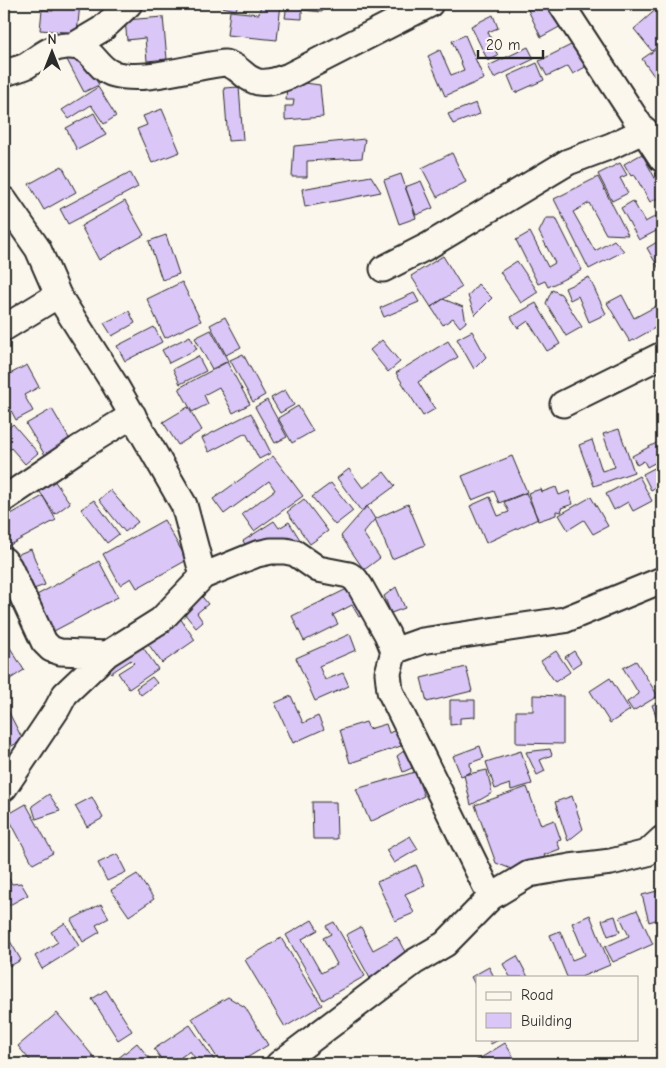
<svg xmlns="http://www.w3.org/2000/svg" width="666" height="1068" viewBox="0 0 666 1068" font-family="'Comic Neue',sans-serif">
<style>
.building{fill:#dac6f7;stroke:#2b2b2b}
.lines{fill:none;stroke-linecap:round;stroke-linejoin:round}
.minor-casing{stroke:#2b2b2b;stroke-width:29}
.minor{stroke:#fbf7ec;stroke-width:25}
</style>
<rect width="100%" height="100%" fill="#fbf7ec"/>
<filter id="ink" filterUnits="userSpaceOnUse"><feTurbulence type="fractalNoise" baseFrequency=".02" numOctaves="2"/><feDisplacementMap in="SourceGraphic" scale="10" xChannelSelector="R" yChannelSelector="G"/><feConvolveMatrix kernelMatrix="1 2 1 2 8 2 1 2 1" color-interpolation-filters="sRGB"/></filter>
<g filter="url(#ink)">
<path class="building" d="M54 4H80L77 33 40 30 42 10 53 11Z
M208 4H238L236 10Z
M261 4H281L277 40 227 35 230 11 259 14Z
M287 4H323L322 12 302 10V19L285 18Z
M541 4H555L565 24 541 37 528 10Z
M660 6 662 9V42L652 51 634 29Z
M493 15 498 28 488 32 498 56 488 61 471 26Z
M163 17 167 59 147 61 145 38 127 40 125 20Z
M465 35 484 79 445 96 428 56 440 50 451 75 464 70 452 41Z
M575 43 587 66 573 74 568 66 547 76 539 61Z
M528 47 534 59 494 78 488 66Z
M658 48 662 55V70L654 76 642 59Z
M81 51 99 85 84 92 66 58Z
M537 63 544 80 515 93 508 76Z
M305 83 320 85 323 117 285 120V106H293L294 100H286L287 85Z
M98 87 116 116 104 124 91 105 69 119 62 110Z
M239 87 243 140 228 141 224 88Z
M476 103 480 114 453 124 448 114Z
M162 109 180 152 152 163 137 129 147 125 143 116Z
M94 113 106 135 77 150 66 128Z
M365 139 362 158 307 161V177H292L294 146Z
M452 153 466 182 437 197 422 168Z
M642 154 662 191V196L650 202 634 174 631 176 624 164Z
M620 163 627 175 620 178 628 193 612 201 598 174Z
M62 166 76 192 44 210 29 184Z
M130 172 138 187 68 224 60 209Z
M401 174 416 218 399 224 384 180Z
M371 176 381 192 305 207 302 189Z
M598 177 628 235 606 234 589 203 573 212 595 251 614 240 624 251 589 269 554 199Z
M421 181 433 208 416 215 405 187Z
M125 201 144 235 99 260 81 226Z
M633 201 645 222 662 213V228L639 240 621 208Z
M546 218H556L582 270 548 287 545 281 538 284 516 240 530 232 548 267 555 263 539 232Z
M166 235 179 274 162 280 149 241Z
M662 239V271L661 272 647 248Z
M443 256 462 287 431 307 411 276Z
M517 261 538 292 521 303 500 272Z
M589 277 606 314 589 322 578 296 570 300 565 288Z
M182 282 201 321 165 338 147 299Z
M478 284 492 298 475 315 468 296Z
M552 290 561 294 582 327 566 336 546 303Z
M414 293 419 302 384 317 380 308Z
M622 295 634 318 662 303V324L630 342 607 303Z
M443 299 463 307 466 322 460 327 453 318 443 325 431 307Z
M536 303 560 344 547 351 528 321 518 328 511 317Z
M129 311 135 323 112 336 104 323Z
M225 317 241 347 226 355 210 325Z
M154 327 162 342 125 361 117 346Z
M211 330 228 361 212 369 195 338Z
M472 331 486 357 474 369 457 339Z
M190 336 197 349 169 363 162 350Z
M382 340 400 362 388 372 370 350Z
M448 341 458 357 418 382 435 409 423 416 396 373Z
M243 354 265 395 253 402 230 360Z
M198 356 206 371 180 384 173 369Z
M4 360 8 369 4 371Z
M227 362 250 404 233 413 219 387 204 395 208 404 192 412 179 388Z
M27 365 39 387 24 395 33 411 16 420 4 397V377Z
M285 390 294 405 280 413 271 398Z
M267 400 287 437 275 443 255 407Z
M298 406 313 431 292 443 278 418Z
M188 407 202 430 178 445 163 422Z
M52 409 73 445 48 460 26 424Z
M251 413 271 453 259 459 246 433 209 452 202 438Z
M13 424 38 453 25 464 11 448 4 454V432Z
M619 429 634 472 594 486 579 445 592 440 602 471 615 467 603 434Z
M662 440V459L647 467 644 461 637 465 632 456Z
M273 456 303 496 254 531 242 514 275 490 269 481 224 514 213 499Z
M512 456 527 492 499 503 494 491 472 500 462 476Z
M662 464V484L651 490 643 474Z
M44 466 70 503 55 514 29 476Z
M349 469 363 488 384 472 395 486 361 511 337 478Z
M639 476 652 501 633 511 628 502 614 510 606 494Z
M331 483 353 511 335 525 312 497Z
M556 487 559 495 569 491 573 504 561 508 562 512 556 511V515L538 521 528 493 541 489 542 492Z
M110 490 138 522 125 532 99 500Z
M526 493 538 519 486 543 470 506 490 497 498 516 509 512 504 502Z
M43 496 56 520 8 546 4 539V518Z
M591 497 608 526 593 534 584 520 568 530 559 515Z
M304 499 328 531 310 544 287 512Z
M94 500 119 534 107 543 81 509Z
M408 504 425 545 392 559 375 519Z
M367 506 375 519 363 533 380 558 364 570 341 536Z
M164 520 187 560 137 588 131 578 120 585 103 554Z
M274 521 279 528 289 522 304 546 274 566 270 560 259 567 243 541Z
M31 549 45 585 28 591 14 556Z
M99 561 118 597 54 631 35 596Z
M355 585 369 612 359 617 352 605 333 615 338 624 304 641 292 616Z
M396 587 405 608 391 613 384 596Z
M199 593 208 604 197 613 203 622 196 628 180 608Z
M180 618 195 640 162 663 146 641Z
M350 634 356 650 319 666 325 680 343 673 349 686 315 701 296 658Z
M4 638 24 670 4 683Z
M140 643 158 669 129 689 118 673 134 663 131 660 111 673 106 666Z
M556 651 570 672 555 682 541 661Z
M574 651 581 662 572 668 565 657Z
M636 661 658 696 633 711 627 702 639 694 623 668Z
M466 667 472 691 427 702 421 678Z
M152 677 157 683 141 695 136 688Z
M610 678 630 710 610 723 590 691Z
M533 695 563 696V744L516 743V711H533Z
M291 696 303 723 318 716 324 729 293 743 275 703Z
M450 700H475V717L460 718V724L450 725Z
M662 701V716L657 718 652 705Z
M4 703 23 740 4 750Z
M366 722 369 729 386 724 389 733 396 730 401 746 350 763 340 730Z
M480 746 484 758 470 763 471 772 461 776 453 756Z
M550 749 552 755 540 760 545 771 537 775 526 752Z
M405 750 412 768 403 772 397 756Z
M521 751 532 784 511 790 510 784 495 789 486 762Z
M487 770 492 793 471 805 464 775Z
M415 772 424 796 370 822 356 789Z
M527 787 541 825 554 820 561 840 557 841 560 849 544 855 548 865 523 874 520 865 514 870 496 863 475 805Z
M49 794 60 811 36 819 32 806Z
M572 796 583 829 568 841 555 802Z
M92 797 103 818 87 827 75 806Z
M312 802H336L337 839H313Z
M26 804 53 853 33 864 7 815Z
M410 836 418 849 394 863 386 850Z
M117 854 126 872 107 881 98 863Z
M416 865 425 885 405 894 414 913 395 921 377 882Z
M4 871 12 884 21 883 28 895 4 908Z
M137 874 154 899 129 916 111 890Z
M657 891 662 908V918L649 922 642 895Z
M101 904 109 918 96 925 100 932 83 942 71 920Z
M637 910 653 944 613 962 605 947 629 936 620 917Z
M590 915 610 965 581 977H567L550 935 560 931 572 960 585 955 572 923Z
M615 916 620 932 608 936 602 920Z
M312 920 318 930 302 939 321 973 337 964 323 938 331 934 326 926 334 922 365 976 323 1000 286 935Z
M65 923 79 946 42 969 35 956 58 942 51 932Z
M361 927 373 950 397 937 409 959 371 980 346 935Z
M7 936 21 960 10 966 4 955V937Z
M281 938 322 1005 285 1027 245 960Z
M517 956 528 977H510L503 964Z
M489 967 494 977H477V988L471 977Z
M106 990 132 1031 118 1040 92 999Z
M228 997 245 1007 268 1045 237 1064H221L192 1018Z
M57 1013 98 1062 95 1064H33L18 1046Z
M190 1025 217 1064H199L190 1051 181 1057 186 1064H165L154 1049Z
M489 1039H500L491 1044Z
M137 1043 154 1064H111Z
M505 1043 518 1064H471Z"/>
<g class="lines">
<g class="minor-casing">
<path id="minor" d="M561 4 662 159
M75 45 102 29 129 4
M4 73C11 71 19 69 26 66 40 57 49 47 67 46 94 44 95 69 114 74 146 83 192 66 225 63 241 67 241 75 253 80 264 86 278 80 289 76L430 4
M4 200 38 249 58 295 115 385 184 505 203 576
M383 269 428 246 568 162 611 146 645 130
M4 328 58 295
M563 404 662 355
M4 499 78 449 133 415
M4 560 9 567 44 642 51 649 60 652 107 654 161 620 203 576 257 554 271 551H285L295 553 318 569 349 575 355 579 360 586 387 634 394 651 388 673 390 691 491 897 529 874 570 867 611 862 647 853 662 839
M394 651 422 641 564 620 662 580
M4 788 57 709 65 694 107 654
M279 1064 414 962 445 944 491 897"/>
</g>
<use href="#minor" class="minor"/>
</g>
</g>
<rect width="666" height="1068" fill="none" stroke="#fbf7ec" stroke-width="20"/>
<rect x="10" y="10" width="646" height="1048" fill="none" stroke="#2b2b2b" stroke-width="2" filter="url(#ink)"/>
<rect x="476" y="976" width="162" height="65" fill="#fbf7ec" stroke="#a8a59f"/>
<rect x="486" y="992" width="25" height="8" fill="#fbf7ec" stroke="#a8a59f"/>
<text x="521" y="1000" font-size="15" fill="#2b2b2b">Road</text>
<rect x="486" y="1013" width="25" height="15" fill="#dac6f7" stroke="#a8a59f"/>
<text x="521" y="1026" font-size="15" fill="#2b2b2b">Building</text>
<g transform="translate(52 52)" stroke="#fbf7ec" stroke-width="4" paint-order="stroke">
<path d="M0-4L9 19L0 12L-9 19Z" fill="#2b2b2b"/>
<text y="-8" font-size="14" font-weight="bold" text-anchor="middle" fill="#2b2b2b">N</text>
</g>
<path d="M478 50v8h65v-8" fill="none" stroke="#2b2b2b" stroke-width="2.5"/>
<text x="486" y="50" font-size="15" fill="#2b2b2b" stroke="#fbf7ec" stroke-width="4" paint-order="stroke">20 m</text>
</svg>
